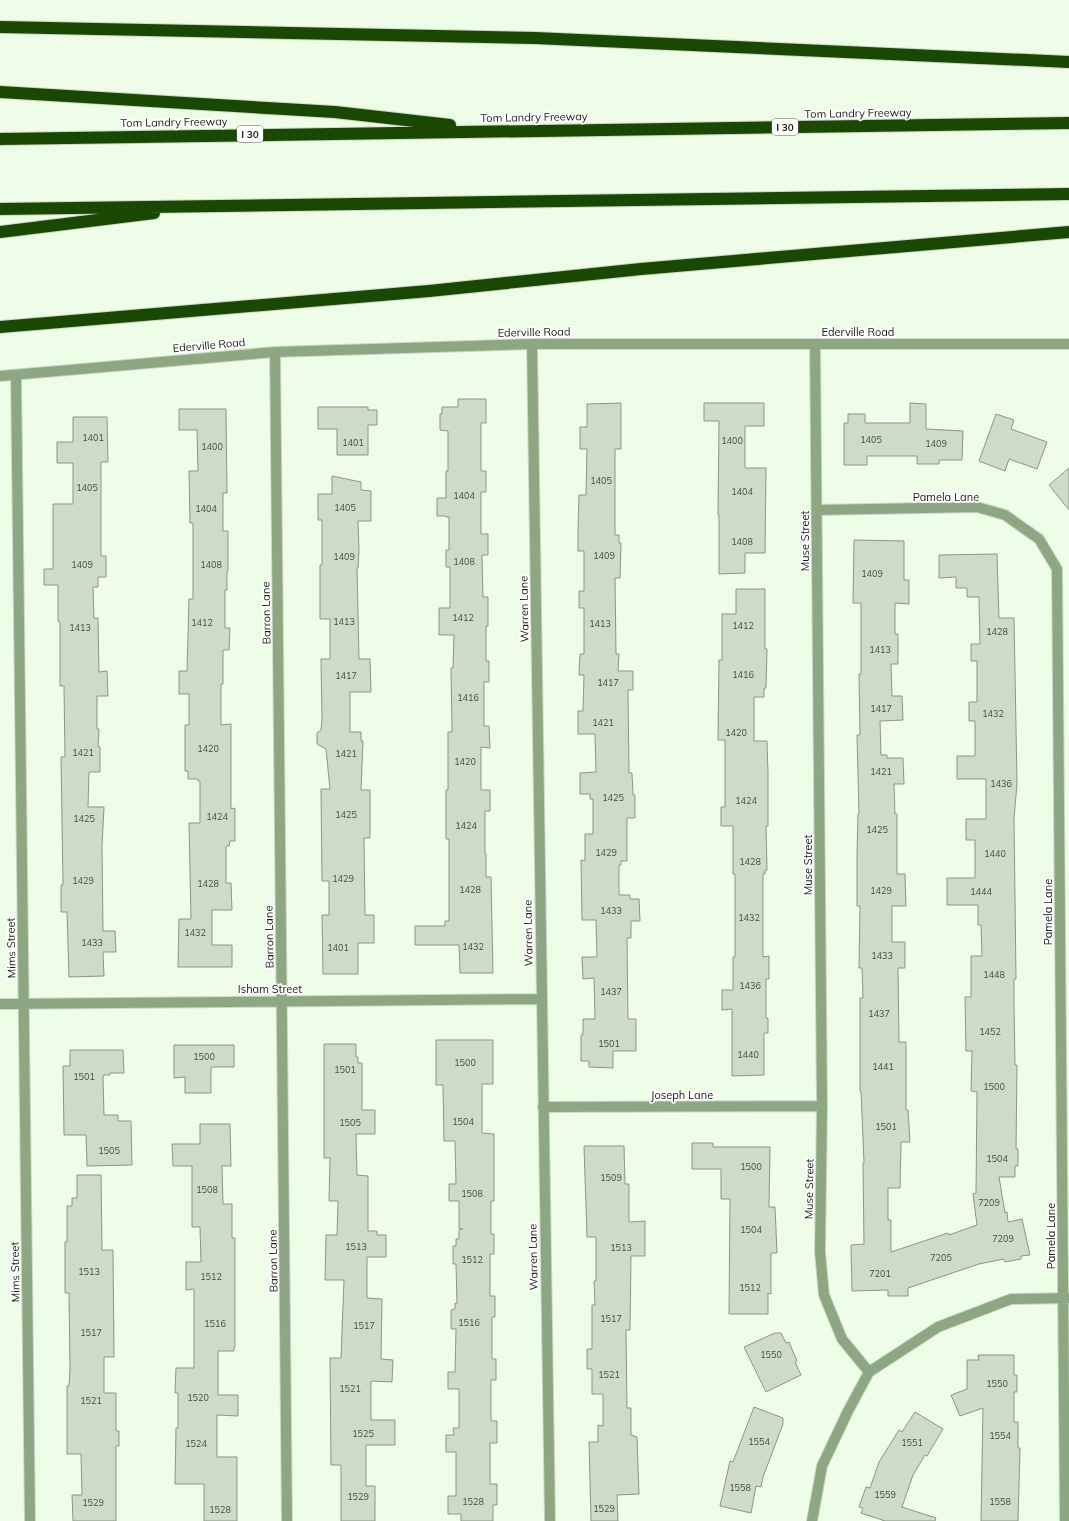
<svg xmlns="http://www.w3.org/2000/svg" width="1069" height="1521" viewBox="0 0 1069 1521" font-family="Mulish,sans-serif">
<style>
.building{fill:#cddcc8;stroke:#899784}
.lines{fill:none;stroke-linecap:round;stroke-linejoin:round}
.minor-casing{stroke:#cbd9c6;stroke-width:12}
.highway-casing{stroke:#cbd9c6;stroke-width:14}
.minor{stroke:#8ca781;stroke-width:10}
.highway{stroke:#1b4800;stroke-width:12}
.labels{text-anchor:middle;dominant-baseline:central;stroke-width:3.5;stroke-linejoin:round;paint-order:stroke}
.number-label{font-size:9px;fill:#444c41}
.shield{fill:#fff;stroke:#5c605a;stroke-width:1}
.shield-label{font-size:10px;font-weight:bold;fill:#161c14}
.street-label{font-size:11px;fill:#161c14;stroke:#fff}
</style>
<rect width="100%" height="100%" fill="#eefde8"/>
<path class="building" d="M458 399H486V423H481V471H486V492H481V534H488V555H482L483 597H488V626H486V661H489V682H484V726H489L490 748 481 747V790H490V811H485V854H486V877H491L493 973H460L459 945H415V926H445V921H449V839H446V790H448V732H452L451 668H453L454 635H439V608H450V567H446V550H449V517H446V516H437V498H446V471H448V431L440 430V414H442V407H458Z
M621 403V449H615V535H619V543H621L620 578H615L616 654H619L618 671H633V690H628L629 773H632L633 795H635V818H627V861H621V865H619V895H630V899H639L640 921H631V938H627L628 1019H636V1051H613V1068L589 1067V1061H581V1035H583V1019H595L594 978 583 979 582 957H597L596 920H582L581 860 585 861V834H593V799H590V794H580V773L596 772 595 734H578V711H583L584 675H579L580 654H584V608H579V591H584V551H578V530L579 495H586L587 449H580V427H587V404Z
M704 403H764V426H745V468H766L765 553H745V573L719 574V515H718L719 421H704Z
M910 403 926 404V429L963 431 962 460H939V464H917V456H867V465H844V423H848V414H865V423H910Z
M318 407H368V410H377V425H368V455H337V429H318Z
M179 409H226L227 493H223V531H228V571H227V590H225V628H230L229 650H223V684H221V725L231 724V809L235 808V841H230L229 846H226V883H231L232 910H212V945H232V967H178L179 919H191L189 823H200V781H198V779H188V771H185V725H189V694H179V671H187L189 599H193V523H190L189 471H198L197 430H179Z
M996 414 1014 420 1011 429 1047 442 1037 469 1009 459 1005 471 979 461Z
M73 417H107L108 462H101V556H106V577H98V587H93L94 618H98L99 672 107 671 108 696H97V729H99L98 747H100V772H89L88 807H104L102 846 103 931H115L116 952H103L104 976 69 977 67 912H61V885H63L61 757H65L64 686H60V622L58 621V585H44V569H53V504H73V463H57V442H73Z
M1069 468V510L1049 485Z
M332 476 361 482V490L371 491V521H358L359 551 358 568H357L359 659H370L371 692H350V732H361V741H363L361 790H370V838H364L365 915H374V943H358V974H323L322 915H329V881H322L321 789H330L326 749 317 744V733L321 730 322 719 321 659H330V619H320V565H322V520H318V494H332Z
M854 540 904 541V580H909V604L895 603V634H898V664H891L892 696H902L903 720 880 721 881 755H887V758H903L904 784H894L895 814H897V874H905L906 906H892V942H905V968H898L899 1042H906V1110H908L910 1142H901L900 1188H888V1220H891V1252L948 1233 949 1235 977 1225 973 1194 976 1193 977 1092 971 1091 972 1051H966L965 997H971V956H982L981 925H978V905H947V878H975V840H966V819H986V779H957V756H975V721H969V702H977V661H971V644H980L979 597H967V588H956V577L939 578V555L997 554 999 618H1014L1017 783 1014 819 1016 979H1014V1005L1015 1065H1017L1016 1149H1018V1166H1015V1177H999L1005 1213 1007 1212 1008 1222 1022 1219 1030 1255 1021 1256V1259L1005 1262 1004 1259 979 1264 908 1288V1296H888V1290L852 1291 851 1245 864 1244 863 1163H864L861 1091H860V998H863L862 968H859L860 906H857V855L858 814H859L857 735H860L859 674H861V603H853Z
M736 589H765V649H767L766 688H764V697H754V741H767L768 774V826H766L767 870H765V874H763V957L769 956V979H766V1018H768V1033H764V1075L732 1076V1009L722 1010V990H733V957H735V874H733V826H721V807H725V740H718L719 660H722V614H736Z
M436 1040H493V1084H482V1133L494 1134V1201H491V1234H494V1254H490V1296H495V1317H492V1359H496V1380H491V1421H497V1443H490V1484H497V1505H493V1521H461V1514H448V1496H456V1452H446V1435H454L453 1428H459V1389H448V1372H455L456 1329H451V1310L455 1309V1303L457 1304 456 1264H453V1246H456V1239H459V1229H463L459 1228V1201H449V1184H456L455 1141H444L443 1085H436Z
M324 1044H356V1057H358V1063H362V1110H375V1134H356L357 1175 368 1176V1231H377V1235H386V1257H367V1298L382 1299 381 1359 393 1360 392 1382 371 1381V1420H395V1445H366V1486H375V1521H341V1465H331L330 1358H341L344 1280H325L326 1235H337L338 1201H329L330 1158H324Z
M174 1045H234V1067H211V1093H185V1077L174 1078Z
M70 1050H123L124 1073H110V1075H104L103 1078 104 1115H118V1121H131L132 1165 87 1166 86 1135H64L63 1066H70Z
M200 1124H230L231 1166H222L223 1204H232V1238H235V1347H234V1351H218V1395H238V1416L217 1415V1457H237V1521H204V1484H175L176 1428H178V1393H175L176 1368H194V1289L186 1290V1262H201L200 1227H192V1166H173L172 1144H200Z
M692 1143H713V1147H770L769 1207H775L777 1253H771V1294L768 1293V1314H729L730 1199H721V1169H692Z
M584 1146H624L625 1184H629V1222L645 1221V1256H631L630 1330H626L627 1408H631V1435L637 1437 639 1494 617 1495 618 1521H591L589 1442H598V1425L603 1426V1394H592V1369H587V1349H592V1305H595L594 1281H596V1237H587Z
M77 1175H101L102 1250H113L114 1357H104V1393H116V1431H119V1446H116V1521H73L72 1495H82L81 1454H67V1386H69L70 1369 69 1293H65V1242H67V1206H72V1198H77Z
M775 1333H781L786 1343 789 1342 797 1361 795 1362 801 1375 766 1392 744 1347Z
M978 1355H1014V1375H1017V1392H1014V1422H1018V1448H1020L1018 1521H981L983 1408 960 1416 951 1395 967 1389V1360H979Z
M754 1407 783 1418V1424L763 1477 761 1487 756 1486 751 1513 720 1506 730 1461 733 1462Z
M915 1412 943 1429 927 1456 925 1455 913 1475 902 1507 936 1518 935 1521H885L861 1513 863 1508 859 1507 866 1487 870 1488 879 1462 899 1430 902 1432Z"/>
<g class="lines">
<g class="minor-casing">
<path id="minor" d="M532 344 550 1521
M815 344 822 1106 820 1252 824 1295 842 1339 869 1372
M275 352 287 1521
M16 375 30 1521
M0 376 275 352 532 344H1069
M817 510 977 507 1005 515 1039 539 1057 569 1065 1521
M0 1004 541 999
M543 1107 822 1106
M812 1521 822 1466 848 1411 869 1372 938 1327 1011 1299 1069 1298"/>
</g>
<g class="highway-casing">
<path id="highway" d="M0 27 535 38 1069 62
M0 92 335 112 450 125
M0 139 1069 123
M0 209 1069 194
M0 232 154 213
M0 327 429 291 641 269 1069 232"/>
</g>
<use href="#minor" class="minor"/>
<use href="#highway" class="highway"/>
</g>
<g class="labels">
<g class="number-label">
<text x="93" y="437">1401</text>
<text x="871" y="439">1405</text>
<text x="732" y="440">1400</text>
<text x="353" y="442">1401</text>
<text x="936" y="443">1409</text>
<text x="212" y="446">1400</text>
<text x="601" y="480">1405</text>
<text x="87" y="487">1405</text>
<text x="742" y="491">1404</text>
<text x="464" y="495">1404</text>
<text x="345" y="507">1405</text>
<text x="206" y="508">1404</text>
<text x="742" y="541">1408</text>
<text x="604" y="555">1409</text>
<text x="344" y="556">1409</text>
<text x="464" y="561">1408</text>
<text x="82" y="564">1409</text>
<text x="211" y="564">1408</text>
<text x="872" y="573">1409</text>
<text x="463" y="617">1412</text>
<text x="344" y="621">1413</text>
<text x="202" y="622">1412</text>
<text x="600" y="623">1413</text>
<text x="743" y="625">1412</text>
<text x="80" y="627">1413</text>
<text x="997" y="631">1428</text>
<text x="880" y="649">1413</text>
<text x="743" y="674">1416</text>
<text x="346" y="675">1417</text>
<text x="608" y="682">1417</text>
<text x="468" y="697">1416</text>
<text x="881" y="708">1417</text>
<text x="993" y="713">1432</text>
<text x="603" y="722">1421</text>
<text x="736" y="732">1420</text>
<text x="208" y="748">1420</text>
<text x="83" y="752">1421</text>
<text x="346" y="753">1421</text>
<text x="465" y="761">1420</text>
<text x="881" y="771">1421</text>
<text x="1001" y="783">1436</text>
<text x="613" y="797">1425</text>
<text x="746" y="800">1424</text>
<text x="346" y="814">1425</text>
<text x="217" y="816">1424</text>
<text x="84" y="818">1425</text>
<text x="466" y="825">1424</text>
<text x="877" y="829">1425</text>
<text x="606" y="852">1429</text>
<text x="995" y="853">1440</text>
<text x="750" y="861">1428</text>
<text x="343" y="878">1429</text>
<text x="83" y="880">1429</text>
<text x="208" y="883">1428</text>
<text x="470" y="889">1428</text>
<text x="881" y="890">1429</text>
<text x="981" y="891">1444</text>
<text x="611" y="910">1433</text>
<text x="749" y="917">1432</text>
<text x="195" y="932">1432</text>
<text x="92" y="942">1433</text>
<text x="473" y="946">1432</text>
<text x="338" y="947">1401</text>
<text x="882" y="955">1433</text>
<text x="994" y="974">1448</text>
<text x="750" y="985">1436</text>
<text x="611" y="991">1437</text>
<text x="879" y="1013">1437</text>
<text x="990" y="1031">1452</text>
<text x="609" y="1043">1501</text>
<text x="748" y="1054">1440</text>
<text x="204" y="1056">1500</text>
<text x="465" y="1062">1500</text>
<text x="883" y="1066">1441</text>
<text x="345" y="1069">1501</text>
<text x="84" y="1076">1501</text>
<text x="994" y="1086">1500</text>
<text x="463" y="1121">1504</text>
<text x="350" y="1122">1505</text>
<text x="886" y="1126">1501</text>
<text x="109" y="1150">1505</text>
<text x="997" y="1158">1504</text>
<text x="751" y="1166">1500</text>
<text x="611" y="1177">1509</text>
<text x="207" y="1189">1508</text>
<text x="472" y="1193">1508</text>
<text x="989" y="1202">7209</text>
<text x="751" y="1229">1504</text>
<text x="1003" y="1238">7209</text>
<text x="356" y="1246">1513</text>
<text x="621" y="1247">1513</text>
<text x="941" y="1257">7205</text>
<text x="472" y="1259">1512</text>
<text x="89" y="1271">1513</text>
<text x="880" y="1273">7201</text>
<text x="211" y="1276">1512</text>
<text x="750" y="1287">1512</text>
<text x="611" y="1318">1517</text>
<text x="469" y="1322">1516</text>
<text x="215" y="1323">1516</text>
<text x="364" y="1325">1517</text>
<text x="91" y="1332">1517</text>
<text x="771" y="1354">1550</text>
<text x="609" y="1374">1521</text>
<text x="997" y="1383">1550</text>
<text x="350" y="1388">1521</text>
<text x="198" y="1397">1520</text>
<text x="91" y="1400">1521</text>
<text x="363" y="1433">1525</text>
<text x="1000" y="1435">1554</text>
<text x="759" y="1441">1554</text>
<text x="912" y="1442">1551</text>
<text x="196" y="1443">1524</text>
<text x="740" y="1487">1558</text>
<text x="885" y="1494">1559</text>
<text x="358" y="1496">1529</text>
<text x="473" y="1501">1528</text>
<text x="1000" y="1501">1558</text>
<text x="93" y="1502">1529</text>
<text x="604" y="1508">1529</text>
<text x="220" y="1509">1528</text>
</g>
<g class="shield">
<rect x="772" y="119" width="26" height="16" rx="3"/>
<rect x="237" y="126" width="26" height="16" rx="3"/>
</g>
<g class="shield-label">
<text x="785" y="127">I 30</text>
<text x="250" y="134">I 30</text>
</g>
<g class="street-label">
<text transform="translate(858 113) rotate(-1)">Tom Landry Freeway</text>
<text transform="translate(534 117) rotate(-1)">Tom Landry Freeway</text>
<text transform="translate(174 122) rotate(-1)">Tom Landry Freeway</text>
<text transform="translate(534 332) rotate(-1)">Ederville Road</text>
<text x="858" y="332">Ederville Road</text>
<text transform="translate(209 345) rotate(-5)">Ederville Road</text>
<text x="946" y="497">Pamela Lane</text>
<text transform="translate(805 541) rotate(-90)">Muse Street</text>
<text transform="translate(524 609) rotate(-91)">Warren Lane</text>
<text transform="translate(266 613) rotate(-91)">Barron Lane</text>
<text transform="translate(808 865) rotate(-90)">Muse Street</text>
<text transform="translate(1048 912) rotate(-90)">Pamela Lane</text>
<text transform="translate(528 933) rotate(-91)">Warren Lane</text>
<text transform="translate(269 937) rotate(-91)">Barron Lane</text>
<text transform="translate(11 948) rotate(-91)">Mims Street</text>
<text x="270" y="989">Isham Street</text>
<text x="682" y="1095">Joseph Lane</text>
<text transform="translate(809 1189) rotate(-89)">Muse Street</text>
<text transform="translate(1051 1236) rotate(-90)">Pamela Lane</text>
<text transform="translate(533 1257) rotate(-91)">Warren Lane</text>
<text transform="translate(273 1261) rotate(-91)">Barron Lane</text>
<text transform="translate(15 1272) rotate(-91)">Mims Street</text>
</g>
</g>
</svg>
